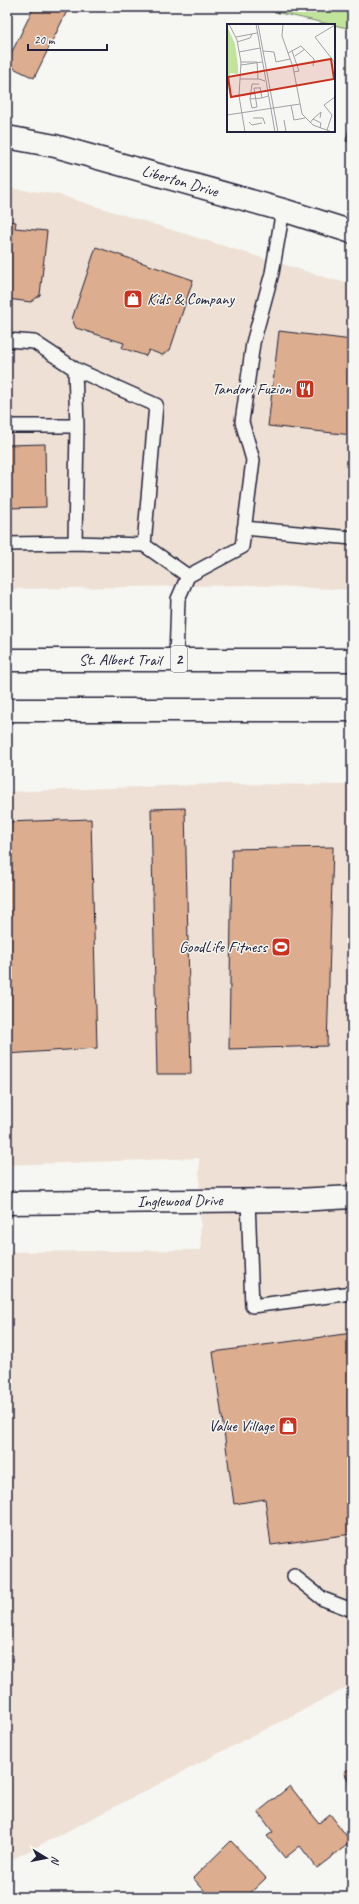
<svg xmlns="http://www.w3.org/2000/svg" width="359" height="1904" viewBox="0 0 359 1904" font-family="Caveat,sans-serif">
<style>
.built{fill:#eee0d4}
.green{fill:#c2e39c;stroke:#72826c}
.building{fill:#dcad8e;stroke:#22223b}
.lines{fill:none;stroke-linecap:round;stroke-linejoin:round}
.service-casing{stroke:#22223b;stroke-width:16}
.tertiary-casing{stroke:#22223b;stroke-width:25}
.primary-casing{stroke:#22223b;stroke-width:25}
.service{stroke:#f6f6f2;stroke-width:13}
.tertiary{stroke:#f6f6f2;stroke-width:22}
.primary{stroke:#f6f6f2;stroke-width:22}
.labels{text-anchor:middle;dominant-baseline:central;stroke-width:3;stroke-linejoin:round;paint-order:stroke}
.shield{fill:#f6f6f2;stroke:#626272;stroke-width:1}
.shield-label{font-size:15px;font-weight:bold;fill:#22223b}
.street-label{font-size:16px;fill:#22223b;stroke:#f6f6f2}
.poi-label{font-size:16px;fill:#22223b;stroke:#f6f6f2;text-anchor:end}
.inset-road{fill:none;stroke:#a1a1a9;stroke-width:1}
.view{fill:#c8321e;fill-opacity:0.15;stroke:#c8321e;stroke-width:2}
.inset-edge{fill:none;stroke:#22223b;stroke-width:2}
</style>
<rect width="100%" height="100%" fill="#f6f6f2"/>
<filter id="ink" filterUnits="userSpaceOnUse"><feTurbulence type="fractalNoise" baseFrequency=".025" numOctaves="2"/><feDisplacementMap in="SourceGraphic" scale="8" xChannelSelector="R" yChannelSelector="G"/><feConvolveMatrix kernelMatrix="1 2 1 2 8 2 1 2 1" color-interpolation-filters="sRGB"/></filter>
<g filter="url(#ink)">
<path class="built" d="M7 188 56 194 334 280 352 283V590L251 585 7 589Z
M218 784 352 785V1684L336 1693 7 1862V1252L201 1250 199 1158 7 1165V792Z"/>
<path class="green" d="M252 7H352V29Z"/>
<path class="building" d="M34 7H69L34 78 7 65V62Z
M352 117V143L346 141Z
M7 221 16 222 15 228 47 231 40 295 31 302 7 299Z
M96 247 193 280 170 350 162 355 149 350 146 356 122 348 124 343 76 328 72 319Z
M279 331 352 340V435L268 426Z
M45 444 46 507 7 508V445Z
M185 808 191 1074H157L151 809Z
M91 819 97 1048 7 1054V822Z
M333 847 327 1046 229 1049 232 849Z
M352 1333V1534L271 1545 265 1499 234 1504 213 1352Z
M352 1767V1788L344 1772Z
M290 1786 319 1823 330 1814 351 1842 317 1868 300 1846 285 1858 267 1836 273 1832 258 1812Z
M231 1841 266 1878 246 1897H210L193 1878Z"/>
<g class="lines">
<g class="service-casing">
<path id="service" d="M7 340 34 342 75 369 156 405 144 545
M75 369 77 426
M7 426H77L75 543
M244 528 352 538
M7 544 75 543 144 545 188 576
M176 659 178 599 188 576 242 547 253 460 242 422 253 343 272 273 283 210
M248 1200 252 1306 352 1293
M294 1576 323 1599 352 1610"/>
</g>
<g class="tertiary-casing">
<path id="tertiary" d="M7 137 55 146 283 210 352 232
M7 1203 297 1200 352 1197"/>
</g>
<g class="primary-casing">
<path id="primary" d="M7 660H352
M7 710H352"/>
</g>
<use href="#service" class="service"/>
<use href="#tertiary" class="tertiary"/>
<use href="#primary" class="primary"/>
</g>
</g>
<defs>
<g id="shop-square" transform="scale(1)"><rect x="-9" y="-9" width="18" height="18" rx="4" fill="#c8321e" stroke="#f6f6f2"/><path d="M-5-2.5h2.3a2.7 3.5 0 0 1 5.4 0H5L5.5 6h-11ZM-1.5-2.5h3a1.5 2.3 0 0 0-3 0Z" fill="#fff"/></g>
<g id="restaurant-square" transform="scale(1)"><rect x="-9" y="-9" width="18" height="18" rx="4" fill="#c8321e" stroke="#f6f6f2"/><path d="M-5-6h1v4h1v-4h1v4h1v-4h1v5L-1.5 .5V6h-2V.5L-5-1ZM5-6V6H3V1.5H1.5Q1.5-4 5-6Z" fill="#fff"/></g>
<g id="stadium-square" transform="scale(1)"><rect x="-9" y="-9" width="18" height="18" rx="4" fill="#c8321e" stroke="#f6f6f2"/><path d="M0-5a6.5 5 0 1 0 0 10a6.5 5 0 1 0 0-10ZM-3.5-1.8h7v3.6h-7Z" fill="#fff"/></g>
</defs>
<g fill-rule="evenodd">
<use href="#shop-square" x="133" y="299"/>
<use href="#restaurant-square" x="305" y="389"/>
<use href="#stadium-square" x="281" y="947"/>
<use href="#shop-square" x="288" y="1426"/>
</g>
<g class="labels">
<rect class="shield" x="171" y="646" width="16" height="26" rx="3"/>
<g class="shield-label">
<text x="179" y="659">2</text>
</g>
<g class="street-label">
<text transform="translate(180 181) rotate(16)">Liberton Drive</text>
<text x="120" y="660">St. Albert Trail</text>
<text transform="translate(180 1201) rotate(-1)">Inglewood Drive</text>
</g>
<g class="poi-label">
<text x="147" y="299" text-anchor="start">Kids &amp; Company</text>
<text x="291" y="389">Tandori Fuzion</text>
<text x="267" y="947">GoodLife Fitness</text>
<text x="274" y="1426">Value Village</text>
</g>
</g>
<g transform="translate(227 24)">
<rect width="108" height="108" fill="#f6f6f2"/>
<path d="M0 2 8 20 11 42V50L3 49 1 67Z" fill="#c2e39c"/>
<path class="inset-road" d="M2 0 10 16 14 38 12 72 18 108M29 0 48 108M31 0 51 108M56 0 55 12 66 43 75 90 86 101 105 108M108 1 88 13 108 39M9 13 30 9M10 18 23 14 25 10M36 27 47 28 49 38 63 35M65 27 72 47 67 48M12 28 33 24M61 29 74 22 87 35 86 42M68 32 78 25M14 38H30L31 55M14 41 35 38M13 55H32L38 57M32 60H25L23 75 35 74M33 63 35 74 41 72M23 75 25 84 30 83 27 64H33M64 81 67 96 78 94M0 91 73 80M26 94H36L38 100M86 95 94 88 93 94M57 96 59 108M22 98 25 101 35 99M83 99 86 95 94 99 93 104M100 106 105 91 97 81 108 73"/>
<path class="view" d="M104 35 107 55 4 73 1 53Z"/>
<rect width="108" height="108" class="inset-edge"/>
</g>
<rect width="359" height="1904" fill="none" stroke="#f6f6f2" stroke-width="24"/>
<rect x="12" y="12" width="335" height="1880" fill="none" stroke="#22223b" stroke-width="1.5" filter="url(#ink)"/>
<g transform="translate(46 1858) rotate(100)" stroke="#f6f6f2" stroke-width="3" paint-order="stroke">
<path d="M0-3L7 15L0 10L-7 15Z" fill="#22223b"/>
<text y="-6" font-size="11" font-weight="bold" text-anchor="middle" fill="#22223b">N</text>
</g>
<path d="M28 44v6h79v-6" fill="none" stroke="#22223b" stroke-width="2"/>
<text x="34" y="44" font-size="12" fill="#22223b" stroke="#f6f6f2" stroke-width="3" paint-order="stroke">20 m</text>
</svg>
